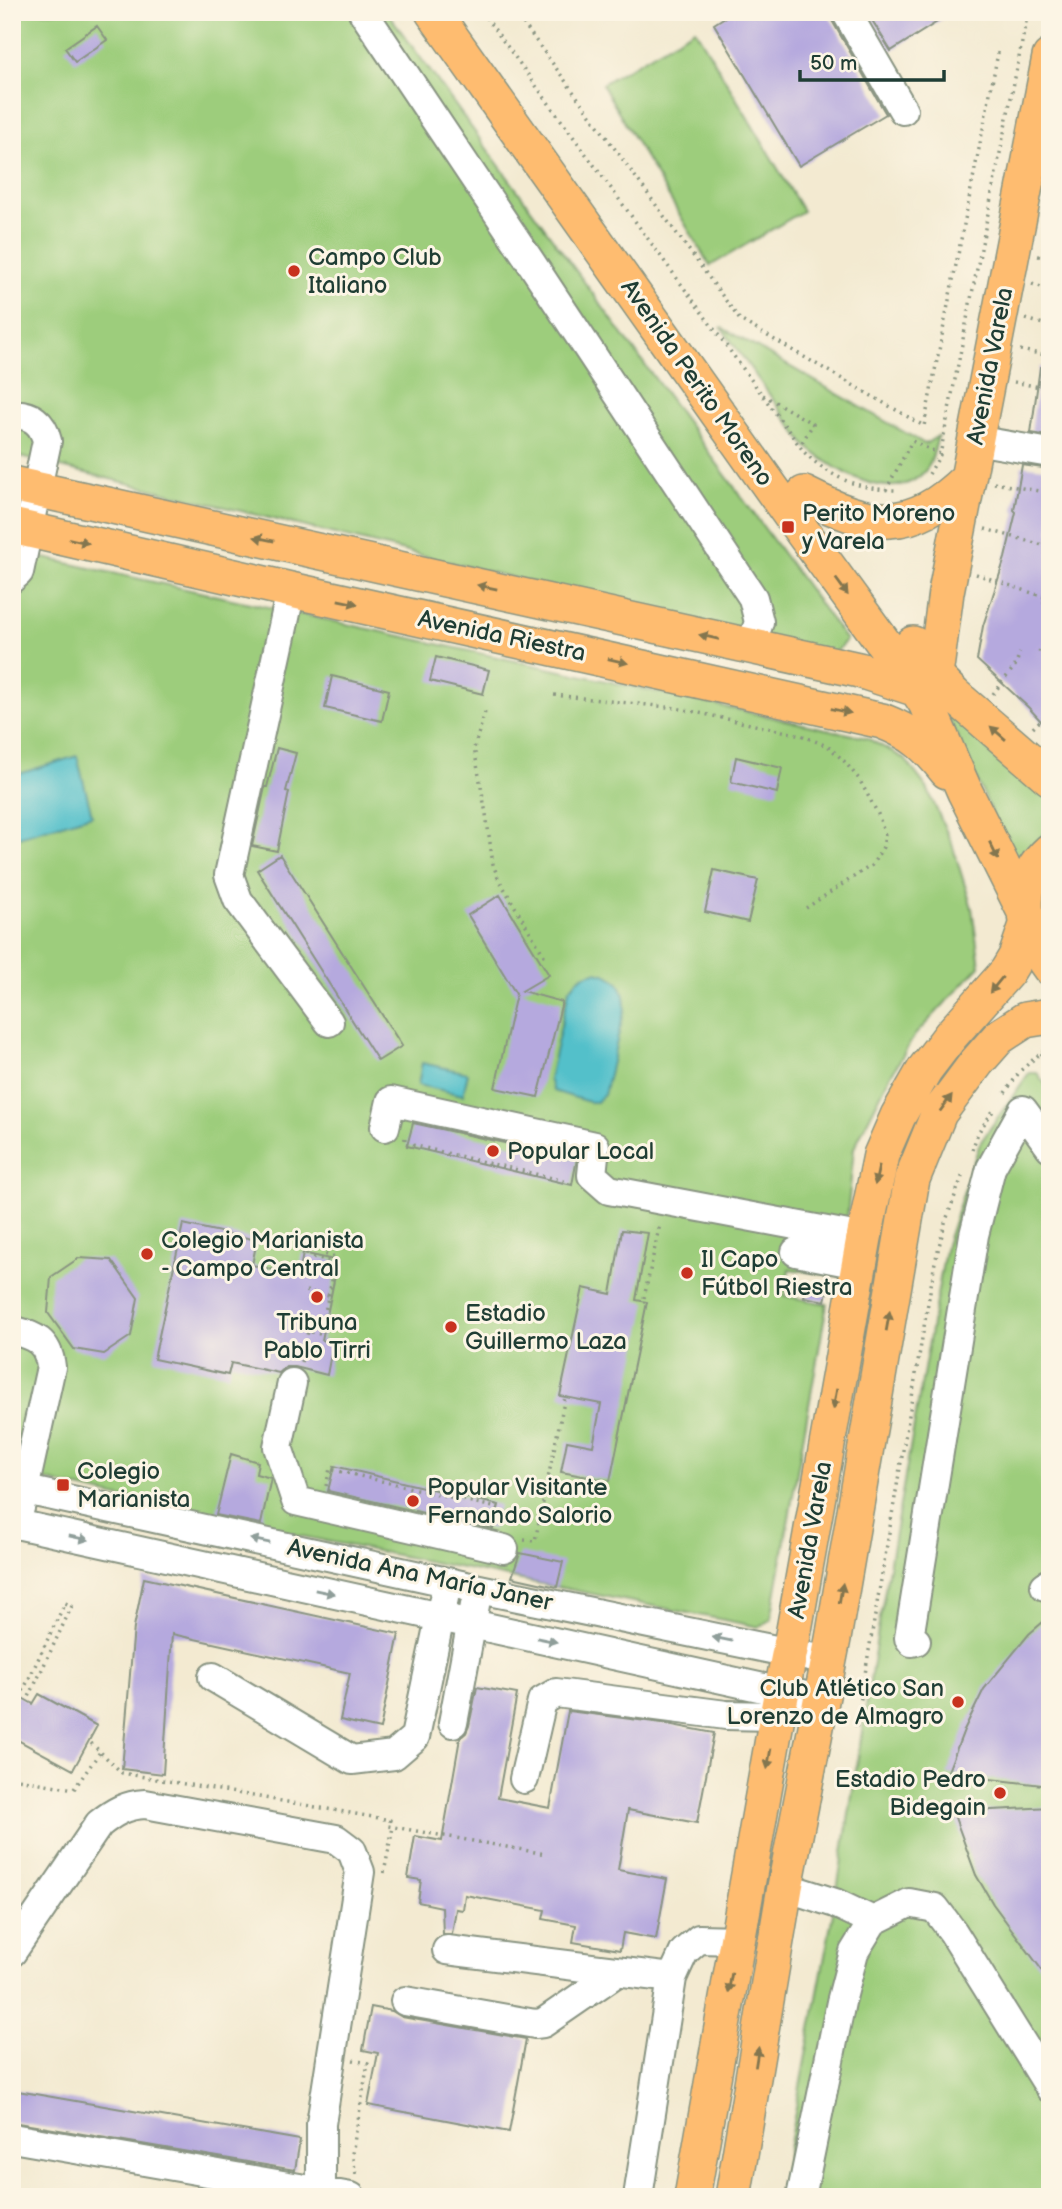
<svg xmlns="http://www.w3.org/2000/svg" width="1062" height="2209" viewBox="0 0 1062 2209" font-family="'Balsamiq Sans',sans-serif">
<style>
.green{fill:#9dcd7c;stroke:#5e8558;stroke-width:2}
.water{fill:#52c0ca;stroke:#387e7f;stroke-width:2}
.building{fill:#b5a9de}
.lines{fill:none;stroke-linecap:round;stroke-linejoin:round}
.minor-casing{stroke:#899482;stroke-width:32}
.major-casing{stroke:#899482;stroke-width:38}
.path{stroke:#899482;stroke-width:3.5;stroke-dasharray:2 5;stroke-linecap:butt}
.minor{stroke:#fff;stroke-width:28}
.major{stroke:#febc70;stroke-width:35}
.oneway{fill:#83764f}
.oneway2{fill:#8f9e9a}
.poi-dot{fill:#c8321e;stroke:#fcf5e5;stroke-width:2.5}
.labels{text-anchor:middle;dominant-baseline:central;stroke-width:6;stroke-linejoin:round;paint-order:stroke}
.poi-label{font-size:24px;fill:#1f3d34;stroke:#fcf5e5;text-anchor:start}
.street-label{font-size:24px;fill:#1f3d34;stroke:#fcf5e5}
</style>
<rect width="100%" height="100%" fill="#fcf5e5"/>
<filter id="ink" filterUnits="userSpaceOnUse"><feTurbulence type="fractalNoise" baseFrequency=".0143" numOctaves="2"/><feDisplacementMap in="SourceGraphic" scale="14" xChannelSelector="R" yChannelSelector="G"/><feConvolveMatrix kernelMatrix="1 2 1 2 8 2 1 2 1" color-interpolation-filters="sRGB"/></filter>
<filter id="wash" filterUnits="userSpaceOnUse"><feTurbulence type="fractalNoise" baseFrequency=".00686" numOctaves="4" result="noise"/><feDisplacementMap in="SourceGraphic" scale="28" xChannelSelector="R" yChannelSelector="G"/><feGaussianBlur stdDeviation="1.57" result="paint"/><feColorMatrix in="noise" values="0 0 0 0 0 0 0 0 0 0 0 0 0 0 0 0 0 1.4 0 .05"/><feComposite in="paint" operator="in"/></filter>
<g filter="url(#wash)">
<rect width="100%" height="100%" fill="#f3ead1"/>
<path class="green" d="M12 12H387L846 640 833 656 12 455Z
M695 29 803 211 710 266 602 84Z
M721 327 925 444 938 436C935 447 932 464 924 472 891 507 833 469 806 446Z
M12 551 867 738 905 759 927 788 952 844 972 908 980 966 915 1035 888 1080 854 1148 847 1218 836 1226 828 1269 832 1275 789 1269 785 1296 827 1304 771 1619 759 1627 215 1519 12 1473Z
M941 702 1050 789V828L1033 846 1019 872Z
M1029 1073H1037L1050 1091V2197H779L835 1903 880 1618 946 1245 980 1143Z"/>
<path class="water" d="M77 756 92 815 12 839V776Z
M596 972C618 976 625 986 625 1008L604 1095 596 1102H589L553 1091 549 1079 569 990C577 979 583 974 596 972Z
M422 1063 468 1073 463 1095 418 1085Z"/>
<g id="blocks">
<path class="building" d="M733 12H827L886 114 799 166 714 24Z
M867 12H953L891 51Z
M97 26 107 40 75 62 65 48Z
M1040 367 1050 368V436L1031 433Z
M1022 465 1050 469V731L1029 708 977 660 983 626 1005 558 1016 512 1014 510Z
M436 657 489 670 483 694 430 681Z
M332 676 389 690 382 721 325 708Z
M277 748 296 753 286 791 289 792 277 851 252 846 265 787H267Z
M736 757 782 768 777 793 731 782Z
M280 855 402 1046 378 1061 257 870Z
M714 870 758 880 748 922 705 912Z
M500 895 549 975 522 991 562 1002 538 1097 495 1088 516 994 468 915Z
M413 1123 577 1159 572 1185 407 1146Z
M183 1224 257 1240 252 1265 299 1275 303 1253 338 1261 322 1340 333 1343 327 1375 295 1367H286L279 1373 231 1363 228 1375 154 1359Z
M622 1230 648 1233 636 1300 647 1302 610 1481 561 1472 567 1441 593 1446 601 1404 560 1396 583 1288 611 1294Z
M79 1258 111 1260 138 1298 131 1336 104 1354 74 1349 48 1313 51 1277Z
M807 1282 828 1286 825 1301 804 1297Z
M231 1454 258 1462 256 1474 271 1478 261 1524 216 1515Z
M334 1466 499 1505 493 1529 328 1491Z
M520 1553 563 1562 557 1587 512 1577Z
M144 1578 399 1634 380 1729 340 1720 350 1673 172 1634 163 1774 122 1769 134 1627Z
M1050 1616V1786L947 1774 964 1730 984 1689 1029 1634Z
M477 1687 517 1694 498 1798 550 1808 568 1711 662 1723 714 1733 697 1823 628 1810 618 1870 667 1879 656 1939 623 1933 620 1950 573 1942 576 1925 543 1919 545 1910 465 1895 463 1910 456 1909 452 1934H443L442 1907 418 1902 421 1880 408 1878 415 1836 442 1841 460 1738 466 1733 469 1726Z
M39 1694 97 1726 73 1770 12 1737V1703L17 1695 33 1704Z
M1050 1807V1981L993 1904 976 1875 953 1812Z
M371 2007 392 2011 402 2017 526 2039 509 2132 368 2105 378 2053 363 2050Z
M12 2090 300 2140 295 2170 12 2122Z"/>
</g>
</g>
<g filter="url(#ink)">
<use href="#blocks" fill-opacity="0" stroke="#899482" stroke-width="2"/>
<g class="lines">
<g class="minor-casing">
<path id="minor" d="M363 12 530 261 753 598 759 622 751 646
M846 12 903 110
M12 415C31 413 43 423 47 441L19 572 12 578
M975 440 1050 453
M291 590 229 875 238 900 329 1022
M385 1127 391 1101 595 1146 592 1175 609 1190 864 1238
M796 1252 859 1264
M12 1330C35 1336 48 1341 51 1367L20 1508
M292 1383 278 1447 296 1501 504 1549
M12 1487 479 1589 829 1661
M12 1523 782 1692 820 1698
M1045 1586 1050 1583
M916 1641 912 1642 909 1638 974 1235 991 1168 1023 1110 1050 1147
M213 1677 352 1760 394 1755 415 1737 444 1598
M453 1723 475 1605
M524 1779 542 1701 556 1693 726 1715 777 1716
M785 1887 835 1903 873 1921
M447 1950 672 1978
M12 1952 99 1824C114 1812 126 1805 145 1804L336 1839 352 1851 360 1872 321 2124V2191
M405 2001 535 2024 543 2023 617 1972
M12 2138 351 2197
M638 2197 672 1978 684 1952 699 1939 738 1940
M801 2197 841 2002 854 1952 873 1921 909 1903 935 1908 953 1932 1050 2088"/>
</g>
<g class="major-casing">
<path id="major" d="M433 12 796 523 917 689 926 703 965 792 1024 910
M12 484 859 670 917 689
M804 494C871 528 910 535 968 478
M12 526 291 590 882 721C913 733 926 745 947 771
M913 644 935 676 954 695 1050 778
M935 676 946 592 1050 57
M1050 851C1012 885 1022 931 1050 968
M692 2197 777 1716 794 1630 864 1238 881 1155 898 1116 925 1069 951 1035 1007 972 1016 957 1027 925
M733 2197 785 1887 833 1639 912 1179 939 1113 977 1062 999 1037 1025 1020 1050 1016"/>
</g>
<path class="path" d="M482 12 804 452C830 478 860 490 897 490
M515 12 740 320 924 426 999 48
M1038 256 1050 258
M1032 284 1050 290
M1026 319 1050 326
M1020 350 1050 356
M1014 382 1050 389
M763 395 813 424 800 446
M929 474 940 455 1028 12
M994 483 1050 493
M886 490 912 441 940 454
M985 529 1050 547
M1050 562V561
M976 574 1044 597 1042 601 1050 604
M1039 652 1050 633
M993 694 1015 666 1020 653
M554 695 676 708 801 735 829 747 844 761 859 779 878 814 885 835 883 847 872 865 803 910
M485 712 474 748 486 814 493 864 498 878 545 957
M1033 728 1050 711
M1041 1053 1050 1064
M1005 1093 1020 1071 1050 1045
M405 1138 404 1143 569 1182
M972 1150 978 1133 995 1108
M313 1257 336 1262
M306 1291 328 1296
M644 1298 660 1224
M299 1323 322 1328
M301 1362 308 1331 320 1334 336 1262 337 1257 323 1254
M326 1486 330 1469 334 1470 502 1509 498 1524
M524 1540 535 1541 565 1397
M12 1656 20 1689 23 1691
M23 1691 65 1603 72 1606 28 1699
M856 1727 935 1262 945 1223 963 1174
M91 1743 122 1773 390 1820 388 1826 546 1854
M12 1778 74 1789 100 1752
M384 1873 393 1827
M353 2060 368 2063 352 2154 356 2174"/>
<use href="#minor" class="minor"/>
<use href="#major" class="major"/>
</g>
<defs><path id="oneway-solid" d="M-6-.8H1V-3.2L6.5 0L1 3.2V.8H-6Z" transform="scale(1.75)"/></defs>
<g class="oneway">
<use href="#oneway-solid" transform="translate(264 539) rotate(-168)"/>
<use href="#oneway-solid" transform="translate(79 541) rotate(13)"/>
<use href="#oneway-solid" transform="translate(487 587) rotate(-168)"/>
<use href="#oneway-solid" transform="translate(842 587) rotate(54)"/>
<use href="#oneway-solid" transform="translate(348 602) rotate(12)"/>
<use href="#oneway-solid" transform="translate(709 637) rotate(-167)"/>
<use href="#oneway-solid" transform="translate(618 661) rotate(13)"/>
<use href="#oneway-solid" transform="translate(841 711) rotate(13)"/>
<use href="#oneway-solid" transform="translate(998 733) rotate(-139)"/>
<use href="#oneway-solid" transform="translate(994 851) rotate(64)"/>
<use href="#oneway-solid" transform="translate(996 985) rotate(129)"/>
<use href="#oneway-solid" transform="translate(946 1103) rotate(-54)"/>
<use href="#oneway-solid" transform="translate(877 1175) rotate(102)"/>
<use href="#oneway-solid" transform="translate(888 1321) rotate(-80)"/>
<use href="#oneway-solid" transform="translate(835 1399) rotate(100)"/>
<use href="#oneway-solid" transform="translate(841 1593) rotate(-80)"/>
<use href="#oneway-solid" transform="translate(769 1759) rotate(100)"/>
<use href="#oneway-solid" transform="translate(730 1983) rotate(100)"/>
<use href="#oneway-solid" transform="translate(757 2057) rotate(-81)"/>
</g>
<g class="oneway2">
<use href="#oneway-solid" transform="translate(79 1538) rotate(12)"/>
<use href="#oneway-solid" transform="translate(260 1541) rotate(-168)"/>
<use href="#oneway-solid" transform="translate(325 1592) rotate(12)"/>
<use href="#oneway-solid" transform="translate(722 1639) rotate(-168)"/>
<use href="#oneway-solid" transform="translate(547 1640) rotate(12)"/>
</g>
</g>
<g class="poi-dot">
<circle cx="294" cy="271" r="7"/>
<rect x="781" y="520" width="14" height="14" rx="3.5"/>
<circle cx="493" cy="1151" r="7"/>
<circle cx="147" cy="1254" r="7"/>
<circle cx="687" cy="1273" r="7"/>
<circle cx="317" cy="1297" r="7"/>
<circle cx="451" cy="1327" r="7"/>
<rect x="56" y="1478" width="14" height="14" rx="3.5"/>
<circle cx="413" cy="1501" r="7"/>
<circle cx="958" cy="1702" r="7"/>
<circle cx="1000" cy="1793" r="7"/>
</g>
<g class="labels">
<g class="poi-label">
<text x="308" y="257">Campo Club<tspan x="308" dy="28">Italiano</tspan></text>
<text x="802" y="513">Perito Moreno<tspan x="802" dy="28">y Varela</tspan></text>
<text x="507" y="1151">Popular Local</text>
<text x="161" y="1240">Colegio Marianista<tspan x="161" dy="28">- Campo Central</tspan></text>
<text x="701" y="1259">Il Capo<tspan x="701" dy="28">Fútbol Riestra</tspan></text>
<text x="465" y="1313">Estadio<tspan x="465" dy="28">Guillermo Laza</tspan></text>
<text x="317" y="1322" text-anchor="middle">Tribuna<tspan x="317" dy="28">Pablo Tirri</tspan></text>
<text x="77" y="1471">Colegio<tspan x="77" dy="28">Marianista</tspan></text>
<text x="427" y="1487">Popular Visitante<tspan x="427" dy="28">Fernando Salorio</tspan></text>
<text x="944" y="1688" text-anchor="end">Club Atlético San<tspan x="944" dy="28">Lorenzo de Almagro</tspan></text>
<text x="986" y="1779" text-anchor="end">Estadio Pedro<tspan x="986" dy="28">Bidegain</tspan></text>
</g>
<g class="street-label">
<text transform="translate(990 366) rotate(-79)">Avenida Varela</text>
<text transform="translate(697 383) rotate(55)">Avenida Perito Moreno</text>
<text transform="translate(502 636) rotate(12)">Avenida Riestra</text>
<text transform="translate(810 1540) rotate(-80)">Avenida Varela</text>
<text transform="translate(420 1575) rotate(12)">Avenida Ana María Janer</text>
</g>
</g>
<rect width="1062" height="2209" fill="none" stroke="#fcf5e5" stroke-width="42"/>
<path d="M800 70v10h144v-10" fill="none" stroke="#1f3d34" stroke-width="3.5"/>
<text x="810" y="70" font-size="21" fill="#1f3d34" stroke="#fcf5e5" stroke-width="5" paint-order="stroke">50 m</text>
</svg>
